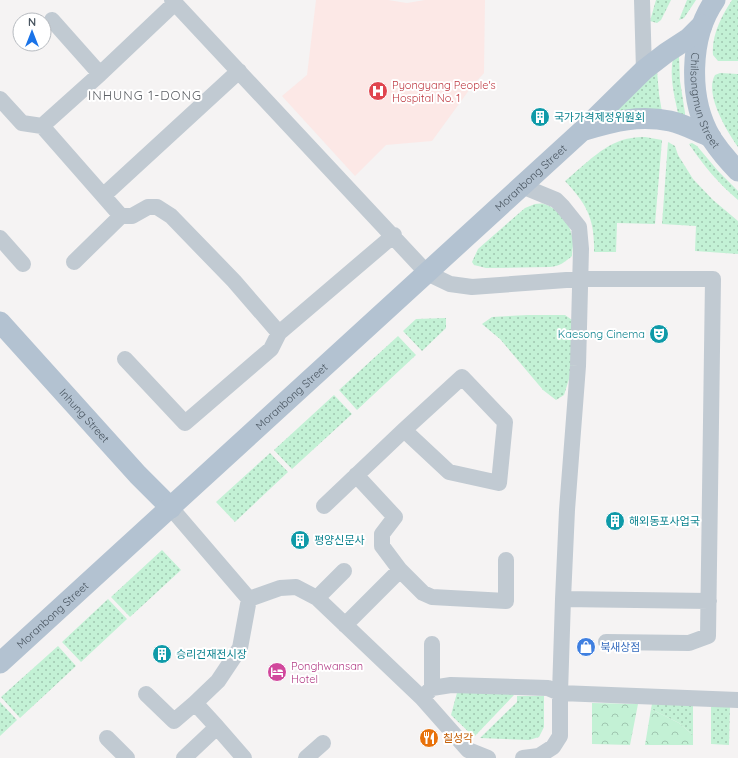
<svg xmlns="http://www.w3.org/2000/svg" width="738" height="758" viewBox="0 0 738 758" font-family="Quicksand,'Noto Sans KR',sans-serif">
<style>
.medical{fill:#fce8e6}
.grass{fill:url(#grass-dots)}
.forest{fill:url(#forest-crowns)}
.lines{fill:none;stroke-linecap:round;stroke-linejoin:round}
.minor{stroke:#c1cad2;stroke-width:16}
.major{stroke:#b3c2d1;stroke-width:21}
.labels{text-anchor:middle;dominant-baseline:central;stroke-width:4;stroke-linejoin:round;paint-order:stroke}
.health-label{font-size:11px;fill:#be3a42;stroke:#fff;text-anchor:start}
.street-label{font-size:11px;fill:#4a5661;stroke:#fff}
.culture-label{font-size:11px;fill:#0d838f;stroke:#fff;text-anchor:start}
.shop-label{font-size:11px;fill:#366cbe;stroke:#fff;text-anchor:start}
.hotel-label{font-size:11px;fill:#b23c85;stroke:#fff;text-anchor:start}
.food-label{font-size:11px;fill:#c56008;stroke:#fff;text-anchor:start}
.quarter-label{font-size:13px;letter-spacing:1px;fill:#5f6368;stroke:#fff}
</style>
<defs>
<pattern id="grass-dots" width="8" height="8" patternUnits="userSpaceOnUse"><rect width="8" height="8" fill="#c3f1d5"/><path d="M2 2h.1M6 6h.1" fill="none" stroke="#a0c6b0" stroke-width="1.8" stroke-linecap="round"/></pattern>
<pattern id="forest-crowns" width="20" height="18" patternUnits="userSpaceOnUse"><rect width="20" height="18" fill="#c3f1d5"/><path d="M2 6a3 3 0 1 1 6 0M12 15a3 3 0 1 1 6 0" fill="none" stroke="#a0c6b0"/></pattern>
</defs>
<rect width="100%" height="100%" fill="#f5f3f3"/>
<path class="medical" d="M316 0H388L407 3 425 0H485L484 73 472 86 432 141 386 145 355 176 282 96 307 75Z"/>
<path class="grass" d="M656 0H671L661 20 657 23 650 21Z
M687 0H696L684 18 679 20Z
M732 0H738V61H718L713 55C711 36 722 15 732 0Z
M679 56 680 81 685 113V116L679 118C675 98 669 78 673 58Z
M657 71 659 94 662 112 616 113 619 106Z
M720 73 738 74V147C727 131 704 94 715 75Z
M645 137 662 140 655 224 617 223 616 252H594C595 220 587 204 565 181 585 165 606 141 632 138 636 137 641 137 645 137Z
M668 142 675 146 678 155 693 179 713 200 738 221V254L695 251 696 226 662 224Z
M692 143 697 146 718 171 738 191V200C719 184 703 165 689 144Z
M535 204C538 204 541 203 544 204 560 209 573 227 573 243 573 247 572 252 572 256 565 262 560 266 550 267L486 268 474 265 472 262 478 249 525 208Z
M528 315H565L575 322 574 363 564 395 556 400 543 390 500 339 482 324 492 317Z
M446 318V328L422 351 403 331 416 319Z
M398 336 416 355 357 410 339 390Z
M334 395 352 414 292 469 274 450Z
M270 453 288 472 235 522 216 502Z
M162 550 181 570 130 617 111 597Z
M108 599 127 619 81 662 62 642Z
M58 646 76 666 20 718 1 697Z
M507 688 514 695 474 737 451 715 458 689Z
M517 696H544V727L539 737 529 740 480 738 517 702Z
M0 702 17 720 0 736Z
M652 704H693V735L679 723 651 709Z
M711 707H730L729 745 711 744Z"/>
<path class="forest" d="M592 703 638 704 630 745 592 744Z
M651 709 679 723 693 735V745H645Z"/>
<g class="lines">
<path class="minor" d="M172 0 427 273 450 284 472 287 580 279H713L708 636 689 643 606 642
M642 0 644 70
M52 20 100 74
M0 99 22 123 42 126 121 216
M42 126 100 74 175 3
M522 186 556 200 563 207 579 227 581 249 578 366 567 510 563 599 560 693V736L553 747 539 756 523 758
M104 195 239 71
M0 238 23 264
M74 262 121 216H132L148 207H157L171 216 234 281 279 333
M125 359 185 423 271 349 279 333 394 235
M356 475 395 517 382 534V546L400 570 423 593 432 597 506 601V560
M324 506 404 430 462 377 505 422 499 483 449 472 404 430
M171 508 249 599 280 588 296 587 317 598 422 698 468 750 488 758
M317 598 344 571
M563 599 709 601
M345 625 400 570
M432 644V688
M146 694 174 721 195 703
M422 698 432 688 451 685 548 688 560 693 738 700
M217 727 244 758
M107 738 127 758
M184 758 217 727 195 703 218 681 240 648 249 599
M306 758 323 743"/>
<g class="major">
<path id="s1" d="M715 0C689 37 688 99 711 138 719 150 728 161 738 171"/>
<path d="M585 130C615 121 639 115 670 121 684 124 698 132 711 137"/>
<path id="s2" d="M0 322 138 475 171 508"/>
<path id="s3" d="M0 663 583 130 644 70 666 53 689 38 702 25"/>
</g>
</g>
<defs>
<g id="hospital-disc" transform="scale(1)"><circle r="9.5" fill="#e0444e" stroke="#fff"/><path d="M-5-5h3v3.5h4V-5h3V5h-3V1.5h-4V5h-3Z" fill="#fff"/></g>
<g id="building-disc" transform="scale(1)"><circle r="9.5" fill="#0f9aa8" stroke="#fff"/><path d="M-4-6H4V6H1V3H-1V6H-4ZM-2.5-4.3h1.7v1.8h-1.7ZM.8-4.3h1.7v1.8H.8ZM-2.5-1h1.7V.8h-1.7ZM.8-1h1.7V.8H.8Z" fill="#fff"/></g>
<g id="theatre-disc" transform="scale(1)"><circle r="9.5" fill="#0f9aa8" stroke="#fff"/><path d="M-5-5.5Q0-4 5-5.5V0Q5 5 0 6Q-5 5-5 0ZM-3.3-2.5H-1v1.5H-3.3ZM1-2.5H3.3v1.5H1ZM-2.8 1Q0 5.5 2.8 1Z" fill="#fff"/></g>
<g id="shop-disc" transform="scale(1)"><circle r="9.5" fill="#3f7fe0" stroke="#fff"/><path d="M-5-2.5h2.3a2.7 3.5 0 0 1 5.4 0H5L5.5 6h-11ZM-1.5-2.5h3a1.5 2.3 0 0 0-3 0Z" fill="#fff"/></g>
<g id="hotel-disc" transform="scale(1)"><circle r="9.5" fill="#d1479c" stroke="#fff"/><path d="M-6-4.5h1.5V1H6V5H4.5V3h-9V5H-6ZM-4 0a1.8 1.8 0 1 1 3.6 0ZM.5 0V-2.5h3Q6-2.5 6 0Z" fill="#fff"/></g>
<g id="restaurant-disc" transform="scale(1)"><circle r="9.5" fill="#e8710a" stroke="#fff"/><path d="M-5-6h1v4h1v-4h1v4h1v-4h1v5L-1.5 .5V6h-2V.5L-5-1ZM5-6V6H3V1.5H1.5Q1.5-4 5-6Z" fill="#fff"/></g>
</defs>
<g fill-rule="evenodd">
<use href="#hospital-disc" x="378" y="91"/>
<use href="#building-disc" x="540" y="117"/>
<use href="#theatre-disc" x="659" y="334"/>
<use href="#building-disc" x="615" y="521"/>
<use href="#building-disc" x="300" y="540"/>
<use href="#shop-disc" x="586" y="647"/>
<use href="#building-disc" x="162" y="654"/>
<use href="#hotel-disc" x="277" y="672"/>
<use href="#restaurant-disc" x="429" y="738"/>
</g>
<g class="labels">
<g class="health-label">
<text x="392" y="85">Pyongyang People's<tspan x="392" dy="13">Hospital No. 1</tspan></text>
</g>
<g class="street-label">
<text stroke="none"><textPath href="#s1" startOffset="106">Chilsongmun Street</textPath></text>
<text stroke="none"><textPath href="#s3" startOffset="719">Moranbong Street</textPath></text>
<text stroke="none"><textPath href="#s3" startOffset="395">Moranbong Street</textPath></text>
<text stroke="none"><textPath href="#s2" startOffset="126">Inhung Street</textPath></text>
<text stroke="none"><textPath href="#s3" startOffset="71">Moranbong Street</textPath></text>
</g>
<g class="culture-label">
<text x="554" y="117">국가가격제정위원회</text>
<text x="645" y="334" text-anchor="end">Kaesong Cinema</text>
<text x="629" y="521">해외동포사업국</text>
<text x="314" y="540">평양신문사</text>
<text x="176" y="654">승리건재전시장</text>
</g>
<g class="shop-label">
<text x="600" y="647">북새상점</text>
</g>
<g class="hotel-label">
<text x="291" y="666">Ponghwansan<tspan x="291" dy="13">Hotel</tspan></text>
</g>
<g class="food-label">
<text x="443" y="738">칠성각</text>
</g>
<g class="quarter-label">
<text x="145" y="95">INHUNG 1-DONG</text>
</g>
</g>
<g transform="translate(32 32)"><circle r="19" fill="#ffffff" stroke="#b7bbc0"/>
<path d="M0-3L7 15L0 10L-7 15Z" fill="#1a73e8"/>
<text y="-6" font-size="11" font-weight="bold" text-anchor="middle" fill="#4a5661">N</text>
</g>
</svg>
